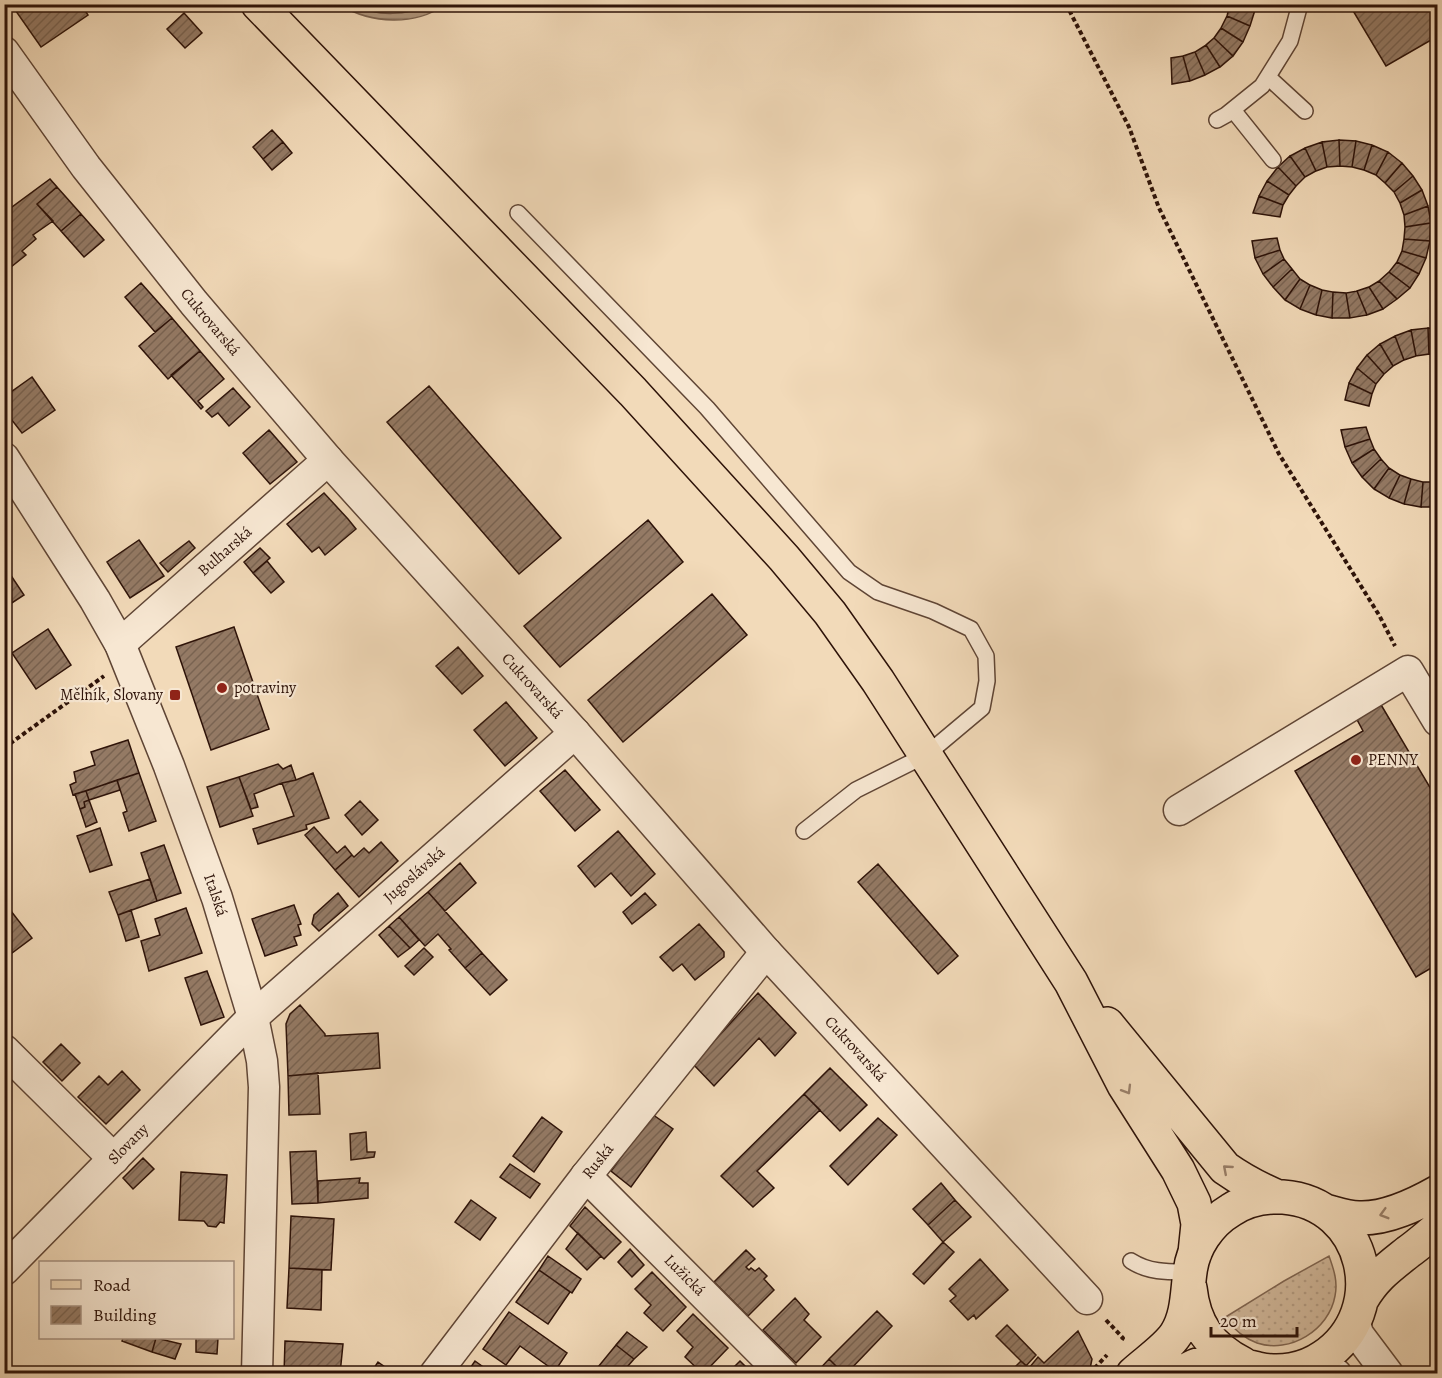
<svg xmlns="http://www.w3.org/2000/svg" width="1442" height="1378" viewBox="0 0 1442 1378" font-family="Alegreya,serif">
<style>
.grass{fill:url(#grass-dots);stroke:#806652;stroke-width:1.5}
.water{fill:url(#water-rules);stroke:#7b624f;stroke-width:1.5}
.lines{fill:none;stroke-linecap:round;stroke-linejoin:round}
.shore{stroke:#6e5443;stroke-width:1.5}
.building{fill:url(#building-hatch);stroke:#2e1309;stroke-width:1.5}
.service-casing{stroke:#5f4535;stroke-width:18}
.minor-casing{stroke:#5f4535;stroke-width:33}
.primary-casing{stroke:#2e1309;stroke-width:36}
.path{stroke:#2e1309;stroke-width:4;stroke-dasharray:4.5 3;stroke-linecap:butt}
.service{stroke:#f7e7d2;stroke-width:15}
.minor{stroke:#f7e7d2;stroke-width:30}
.primary{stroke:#f2dab9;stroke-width:33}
.oneway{stroke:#9a806a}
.poi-dot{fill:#8f2418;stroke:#f7e7d2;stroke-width:2}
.labels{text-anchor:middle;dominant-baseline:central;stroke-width:4.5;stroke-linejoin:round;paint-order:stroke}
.street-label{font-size:16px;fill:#2e1309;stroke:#f7e7d2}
.poi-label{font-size:16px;fill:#2e1309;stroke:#f7e7d2;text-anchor:start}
</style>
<defs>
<pattern id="grass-dots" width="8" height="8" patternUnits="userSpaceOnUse" patternTransform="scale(1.5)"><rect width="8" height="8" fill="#d1b89b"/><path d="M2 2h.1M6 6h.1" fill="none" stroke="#b49d84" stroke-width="1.8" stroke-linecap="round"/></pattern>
<pattern id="water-rules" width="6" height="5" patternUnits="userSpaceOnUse" patternTransform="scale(1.5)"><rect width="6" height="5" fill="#af967d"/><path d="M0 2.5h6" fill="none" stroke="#8f7965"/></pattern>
<pattern id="building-hatch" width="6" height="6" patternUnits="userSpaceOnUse" patternTransform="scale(1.5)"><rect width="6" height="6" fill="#947a65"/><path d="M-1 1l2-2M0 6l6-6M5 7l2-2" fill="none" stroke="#796351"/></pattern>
</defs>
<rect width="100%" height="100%" fill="#f2dab9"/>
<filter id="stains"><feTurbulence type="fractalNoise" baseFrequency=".00333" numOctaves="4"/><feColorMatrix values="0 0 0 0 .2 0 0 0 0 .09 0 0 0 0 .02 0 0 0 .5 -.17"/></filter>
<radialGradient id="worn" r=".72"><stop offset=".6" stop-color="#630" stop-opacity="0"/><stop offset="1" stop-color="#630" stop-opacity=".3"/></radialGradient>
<path class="grass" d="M1329 1256C1334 1270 1338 1282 1335 1296 1329 1330 1290 1354 1257 1343 1243 1338 1234 1328 1224 1318L1284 1281Z"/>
<path class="water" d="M340 5V4L445 5C414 26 372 24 340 5Z"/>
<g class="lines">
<path class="shore" d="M352 4C380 18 405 15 434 4"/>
</g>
<path class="building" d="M11 4H81L88 15 41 47Z
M1230 4 1255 10 1250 26 1227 16Z
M1231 4H1255V10Z
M1349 4H1438V36L1386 66Z
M184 13 202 33 185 48 167 29Z
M1227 16 1250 26 1243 42 1221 28Z
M1221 28 1243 42 1233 56 1214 38Z
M1214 38 1233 56 1220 67 1206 45Z
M1206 45 1220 67 1205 75 1195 52Z
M1195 52 1205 75 1190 81 1183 56Z
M1183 56 1190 81 1172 84 1171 58Z
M272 130 283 142 263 159 253 147Z
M1339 140 1340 166 1327 167 1322 142Z
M1339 140 1356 141 1352 167 1340 166Z
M1356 141 1372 145 1364 170 1352 167Z
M283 142 292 153 272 170 263 159Z
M1322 142 1327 167 1316 171 1305 148Z
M1372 145 1388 152 1376 175 1364 170Z
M1305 148 1316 171 1305 177 1290 156Z
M1388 152 1402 163 1385 183 1376 175Z
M1290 156 1305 177 1296 186 1278 167Z
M1402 163 1413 176 1394 192 1385 183Z
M1278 167 1296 186 1289 195 1267 181Z
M1413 176 1422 190 1400 203 1394 192Z
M50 179 57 187 37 204 53 221 33 235 36 239 22 251 26 255 11 267 4 259V213Z
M1267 181 1289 195 1283 205 1259 196Z
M57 187 81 214 61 231 37 204Z
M1422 190 1428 206 1404 215 1400 203Z
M1259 196 1283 205 1280 217 1253 213Z
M1428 206 1431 223 1405 227 1404 215Z
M81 214 104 240 84 257 61 231Z
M1431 223 1430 241 1404 239 1405 227Z
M1277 238 1280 250 1255 258 1252 241Z
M1404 239 1430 241 1426 258 1402 251Z
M1280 250 1284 259 1263 274 1255 258Z
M1402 251 1426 258 1419 274 1397 262Z
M1284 259 1292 269 1273 287 1263 274Z
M1397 262 1419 274 1410 288 1389 272Z
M1292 269 1300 279 1285 300 1273 287Z
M1389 272 1410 288 1397 299 1379 281Z
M1300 279 1310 285 1300 309 1285 300Z
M1379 281 1397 299 1383 309 1369 287Z
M141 283 172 318 155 332 125 297Z
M1310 285 1322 290 1316 315 1300 309Z
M1369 287 1383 309 1367 315 1357 291Z
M1322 290 1333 292 1332 318 1316 315Z
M1357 291 1367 315 1350 318 1346 293Z
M1333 292 1346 293 1350 318H1332Z
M172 318 200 351 168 379 139 346Z
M1428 328 1429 354 1416 356 1411 330Z
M1428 328 1438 329V355L1429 354Z
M1411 330 1416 356 1404 360 1395 336Z
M1395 336 1404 360 1393 366 1380 344Z
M1380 344 1393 366 1384 374 1367 355Z
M200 351 224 379 198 401 203 407 201 409 171 375Z
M1367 355 1384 374 1376 384 1357 368Z
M1357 368 1376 384 1372 394 1349 383Z
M32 377 55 410 22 433 4 410V397Z
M1349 383 1372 394 1369 406 1345 400Z
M429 386 561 538 519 574 387 422Z
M233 388 250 407 229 426 218 413 212 417 206 411Z
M1366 427 1370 439 1345 447 1341 430Z
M269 430 297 462 270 484 243 453Z
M1370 439 1374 449 1352 463 1345 447Z
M1374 449 1381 459 1362 477 1352 463Z
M1381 459 1389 468 1374 489 1362 477Z
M1389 468 1400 475 1389 498 1374 489Z
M1400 475 1411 479 1404 504 1389 498Z
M1411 479 1423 482 1421 507 1404 504Z
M1423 482H1435L1438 507H1421Z
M324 493 348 519 356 529 325 555 319 547 312 552 287 524Z
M648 520 683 562 560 667 524 626Z
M139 540 164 576 130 598 107 562Z
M189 541 195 548 168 572 160 563Z
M260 548 270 558 253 573 244 562Z
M267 561 284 582 271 593 253 573Z
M4 565 24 595 4 608Z
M712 594 747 635 623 742 588 700Z
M234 627 269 729 211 750 176 647Z
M48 629 71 665 36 689 12 653Z
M458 647 483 676 462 694 436 666Z
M1377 698 1438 801V964L1416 977 1295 771 1363 731 1353 712Z
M506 702 537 738 505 766 474 730Z
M128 740 139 773 73 795 70 785 76 782 74 772 95 765 91 752Z
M278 764 283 769 291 765 296 780 282 783 254 794 258 807 251 809 239 777Z
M565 770 600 810 575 831 540 791Z
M139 773 156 821 129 831 123 813 127 811 117 780Z
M313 773 329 818 306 825 307 829 258 844 253 829 294 816 282 783 296 780Z
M239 777 253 816 220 827 207 787Z
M117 780 120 790 89 800 86 791Z
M86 791 89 800 84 802 85 807 80 809 75 794Z
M89 800 97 822 86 827 80 809 85 807 84 802Z
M360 801 378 820 362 835 345 815Z
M314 827 337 853 345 846 352 855 335 870 305 835Z
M100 828 112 865 90 872 77 836Z
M618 831 655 874 631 896 611 873 595 887 578 866Z
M381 842 398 861 359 897 335 870 352 855 354 857 364 848 369 853Z
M164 845 181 893 157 901 141 853Z
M460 863 476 883 445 911 428 892Z
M878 864 958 956 938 974 858 882Z
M150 879 157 901 118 915 109 892Z
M428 892 482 953 465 968 449 950 451 949 438 934 425 946 399 917Z
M338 893 348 906 319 931 312 924 314 915Z
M645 893 656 905 632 924 623 912Z
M4 902 32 938 4 959Z
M294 905 301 924 298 925 301 935 294 937 297 945 265 956 252 919Z
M186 908 202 953 149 971 141 941 160 935 155 919Z
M131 910 139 937 126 941 118 915Z
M399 917 419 940 410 948 389 926Z
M699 924 724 952V957L695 980 682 964 673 971 660 957Z
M389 926 410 948 398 957 379 935Z
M424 948 433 957 414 975 405 966Z
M482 953 507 980 490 995 465 968Z
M207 971 224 1017 201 1025 185 978Z
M758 993 796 1033 775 1056 759 1038 714 1086 693 1064Z
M300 1005 325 1034V1036L378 1033 380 1068 288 1076 286 1024 290 1014Z
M61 1044 80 1063 62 1081 43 1062Z
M830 1068 867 1105 840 1131 804 1094Z
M122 1071 140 1090 106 1124 78 1097 99 1076 108 1085Z
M318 1073 320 1114 289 1115 288 1076Z
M804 1094 820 1110 757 1171 774 1188 753 1207 721 1176Z
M652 1114 673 1129 631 1187 611 1171Z
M542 1117 562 1132 534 1172 513 1156Z
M878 1118 897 1135 848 1185 830 1166Z
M366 1132 367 1152H375L374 1157 351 1160 350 1134Z
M316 1151 318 1203 292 1204 290 1152Z
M143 1158 154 1169 133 1189 123 1178Z
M510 1164 540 1184 530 1198 500 1177Z
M181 1172 227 1175 224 1223 220 1222 216 1227 208 1226 204 1221 179 1220Z
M360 1178 359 1183H368V1198L318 1203V1181Z
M941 1183 955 1200 928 1225 913 1209Z
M471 1200 496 1218 480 1240 455 1222Z
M955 1200 971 1217 943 1242 928 1225Z
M585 1207 621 1242 604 1259 570 1226Z
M291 1216 334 1219 331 1270 289 1268Z
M578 1233 601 1256 587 1270 566 1249Z
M943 1242 954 1252 924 1284 913 1274Z
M630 1249 644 1265 632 1277 618 1262Z
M746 1250 755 1259 746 1267 749 1270 751 1268 755 1271 759 1268 767 1276 764 1279 774 1290 748 1316 714 1282Z
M548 1256 581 1279 572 1293 539 1270Z
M980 1259 1008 1290 976 1319 974 1315 968 1320 950 1301 956 1296 949 1289Z
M289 1268 322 1270 321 1310 287 1308Z
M539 1270 570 1292 548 1324 516 1302Z
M652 1272 686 1307 663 1331 644 1313 651 1305 635 1289Z
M795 1298 809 1314 804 1320 821 1337 796 1363 763 1330Z
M877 1311 892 1326 846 1374H844L829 1359Z
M509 1312 567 1353 555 1371 520 1346 506 1365 483 1349Z
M693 1314 728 1348 703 1374 685 1357 693 1347 677 1331Z
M1007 1325 1036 1355 1026 1366 996 1336Z
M1078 1331 1092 1359 1090 1369 1086 1374H1034L1029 1368 1038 1357 1044 1363Z
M627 1332 647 1347 634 1359 616 1345Z
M123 1338H156L152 1352 122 1341Z
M156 1338 181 1344 175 1359 152 1352Z
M196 1338H218L217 1354 196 1352Z
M285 1341 343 1344 340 1374H284Z
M616 1345 634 1359 621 1374H596L594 1372Z
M829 1359 844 1374H815Z
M475 1361 493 1374H466Z
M740 1361 753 1374H727Z
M1021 1361 1029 1368 1034 1374H1008Z
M378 1362 395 1374H370Z"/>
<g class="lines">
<g class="service-casing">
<path id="service" d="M1268 77 1305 111
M1233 110 1273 160
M1217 120 1226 115 1262 86 1290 41 1300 4
M518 213 707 408 849 572 878 592 933 611 971 629 986 656 987 681 982 708 926 755 856 790 804 831
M1131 1261C1150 1273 1169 1272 1190 1272"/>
</g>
<g class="minor-casing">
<g id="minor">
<path id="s1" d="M4 52 86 167 194 303 328 460 575 733 766 952 1087 1299"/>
<path id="s2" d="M4 458 95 600 120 644 169 766 217 898 253 1017 262 1061 264 1087 257 1374"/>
<path id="s3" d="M120 644 328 460"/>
<path d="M1179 810 1408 671 1438 721"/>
<path d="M4 1050 114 1159"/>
<path id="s4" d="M586 1176 783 1374"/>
<path id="s5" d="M4 1270 253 1017 575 733"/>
<path d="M1355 1322 1358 1334 1388 1374"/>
<path d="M1307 1365 1336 1374"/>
<path id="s6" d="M435 1374 586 1176 766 952"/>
</g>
</g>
<g class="primary-casing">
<path id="primary" d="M258 4 633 392 784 558 830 613 878 681 1071 982 1124 1085 1178 1170 1194 1203 1198 1224 1195 1253
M1107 1024 1225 1168C1242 1180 1259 1189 1278 1197
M1325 1211C1337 1214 1349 1219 1362 1218 1388 1218 1415 1205 1438 1192
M1190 1288C1194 1325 1210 1347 1243 1364
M1362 1299C1375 1277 1388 1268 1408 1252 1418 1245 1428 1236 1438 1228
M1133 1374C1146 1362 1167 1348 1176 1334 1188 1315 1187 1293 1190 1272 1193 1247 1209 1223 1231 1210 1246 1200 1265 1196 1283 1197 1366 1203 1392 1311 1323 1357 1304 1370 1280 1374 1258 1369 1241 1365 1226 1361 1209 1362 1198 1363 1189 1369 1179 1374"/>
</g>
<path class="path" d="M1066 4 1129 127 1159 208 1279 454 1379 615 1395 646
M4 748 104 676
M1106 1320 1123 1338 1121 1341
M1094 1374 1092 1371 1107 1355"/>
<use href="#service" class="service"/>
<use href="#minor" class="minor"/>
<use href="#primary" class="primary"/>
</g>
<defs><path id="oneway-chevron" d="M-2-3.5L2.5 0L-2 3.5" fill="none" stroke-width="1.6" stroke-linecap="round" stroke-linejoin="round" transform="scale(1.5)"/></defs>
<g class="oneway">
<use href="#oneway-chevron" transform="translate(1127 1090) rotate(59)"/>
<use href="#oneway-chevron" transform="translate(1227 1169) rotate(-139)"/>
<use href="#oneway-chevron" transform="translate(1384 1214) rotate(164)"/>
</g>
<g class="poi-dot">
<circle cx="222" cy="688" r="6"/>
<rect x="169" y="689" width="12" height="12" rx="3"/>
<circle cx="1356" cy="760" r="6"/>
</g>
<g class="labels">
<g class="street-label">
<text stroke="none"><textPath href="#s1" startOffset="340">Cukrovarská</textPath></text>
<text stroke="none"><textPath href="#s3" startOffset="140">Bulharská</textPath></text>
<text stroke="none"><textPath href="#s1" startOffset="826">Cukrovarská</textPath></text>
<text stroke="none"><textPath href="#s5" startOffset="570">Jugoslávská</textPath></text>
<text stroke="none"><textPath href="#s2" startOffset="488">Italská</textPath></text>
<text stroke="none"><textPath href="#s1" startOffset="1312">Cukrovarská</textPath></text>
<text stroke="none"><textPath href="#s5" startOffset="177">Slovany</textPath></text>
<text stroke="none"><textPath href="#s6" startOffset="268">Ruská</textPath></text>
<text stroke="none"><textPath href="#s4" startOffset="140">Lužická</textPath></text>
</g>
<g class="poi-label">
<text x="234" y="688">potraviny</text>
<text x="163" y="695" text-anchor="end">Mělník, Slovany</text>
<text x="1368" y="760">PENNY</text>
</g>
</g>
<rect width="1442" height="1378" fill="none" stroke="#f2dab9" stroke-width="24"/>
<rect x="6" y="6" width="1430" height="1366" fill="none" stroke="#2e1309" stroke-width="3"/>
<rect x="12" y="12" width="1418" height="1354" fill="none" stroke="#2e1309" stroke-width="1.5"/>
<rect x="39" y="1261" width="195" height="78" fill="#f7e7d2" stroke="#a79282" stroke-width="1.5"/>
<rect x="51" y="1280" width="30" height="9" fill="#f2dab9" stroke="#a79282" stroke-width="1.5"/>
<text x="93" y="1291" font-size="18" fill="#2e1309">Road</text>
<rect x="51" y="1306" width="30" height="18" fill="url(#building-hatch)" stroke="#a79282" stroke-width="1.5"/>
<text x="93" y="1321" font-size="18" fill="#2e1309">Building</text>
<path d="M1211 1327v9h86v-9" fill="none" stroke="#2e1309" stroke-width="3"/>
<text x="1220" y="1327" font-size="18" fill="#2e1309" stroke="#f7e7d2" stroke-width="4.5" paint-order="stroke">20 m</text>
<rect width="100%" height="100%" filter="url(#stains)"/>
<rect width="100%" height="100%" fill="url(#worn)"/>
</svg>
